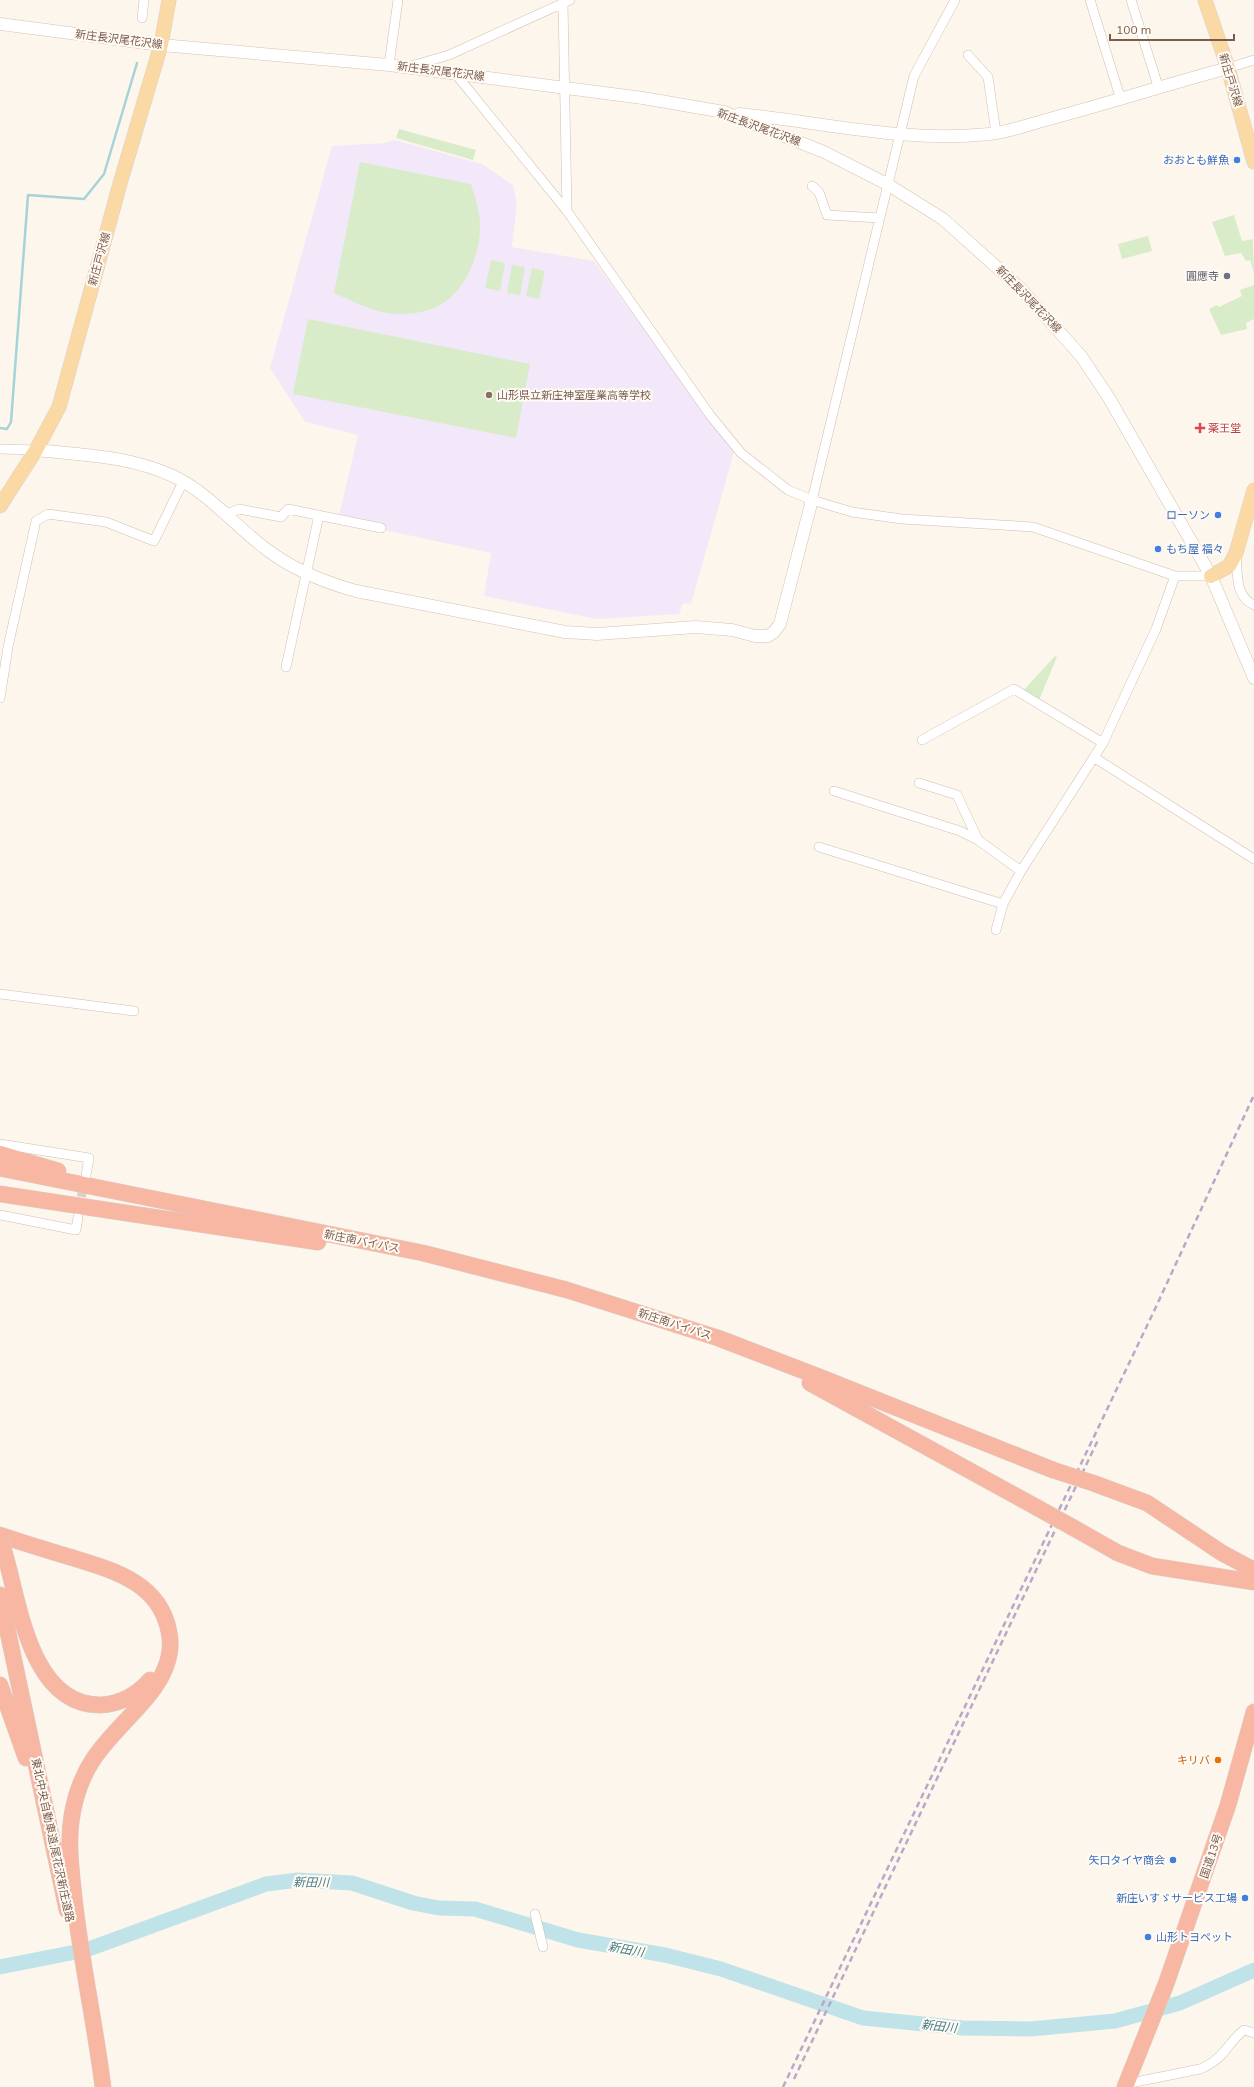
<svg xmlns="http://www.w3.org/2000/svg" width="1254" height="2087" viewBox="0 0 1254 2087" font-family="Mulish,'Noto Sans JP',sans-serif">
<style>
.education{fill:#f3e8fa}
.green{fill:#d8ecc9}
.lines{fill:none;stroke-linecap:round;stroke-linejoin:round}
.stream{stroke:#a5d3da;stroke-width:2.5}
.river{stroke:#bfe3e8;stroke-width:15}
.street-tunnel{stroke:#dcd0c4;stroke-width:9;stroke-dasharray:9 4.5;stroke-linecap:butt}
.street-casing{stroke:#d1beb0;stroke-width:10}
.secondary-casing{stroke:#d6c0b0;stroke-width:13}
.primary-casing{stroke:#dad1cd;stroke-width:15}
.highway-casing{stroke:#dad1cd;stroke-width:17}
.street{stroke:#fff;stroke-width:9}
.secondary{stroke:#fff;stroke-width:12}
.primary{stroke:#fbd9a5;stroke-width:14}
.highway{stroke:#f7b7a3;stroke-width:16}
.rail{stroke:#b9a8c9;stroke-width:2.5;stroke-dasharray:6 4;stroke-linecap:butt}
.highway-bridge-casing{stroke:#dad1cd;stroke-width:17;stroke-linecap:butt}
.highway-bridge{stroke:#f7b7a3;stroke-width:16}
.shop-dot{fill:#3f7fe0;stroke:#fffaf3;stroke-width:1.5}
.worship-dot{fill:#6b7280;stroke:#fffaf3;stroke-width:1.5}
.education-dot{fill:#8d6e63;stroke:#fffaf3;stroke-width:1.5}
.health-dot{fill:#e0444e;stroke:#fffaf3;stroke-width:1.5}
.food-dot{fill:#e8710a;stroke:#fffaf3;stroke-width:1.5}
.labels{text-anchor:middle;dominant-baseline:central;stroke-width:4;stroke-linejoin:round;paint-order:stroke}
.street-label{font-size:11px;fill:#7a5c4d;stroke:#fffaf3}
.shop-label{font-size:11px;fill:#366cbe;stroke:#fffaf3;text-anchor:end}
.worship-label{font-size:11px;fill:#5b616d;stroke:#fffaf3;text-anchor:end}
.education-label{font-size:11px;fill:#785e54;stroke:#fffaf3;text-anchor:start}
.health-label{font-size:11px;fill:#be3a42;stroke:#fffaf3;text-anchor:start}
.food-label{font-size:11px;fill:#c56008;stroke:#fffaf3;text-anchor:end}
.water-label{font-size:12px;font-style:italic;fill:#437c86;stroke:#fffaf3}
</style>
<rect width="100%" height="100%" fill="#fdf6ec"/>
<path class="education" d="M395 140 482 164 513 185 517 205 512 247 594 261 734 452 691 604 683 603 679 614 597 619 484 596 491 553 338 520 358 435 305 422 270 368 332 146 384 143Z"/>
<path class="green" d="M399 129 476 150 473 160 396 138Z
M360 162 471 184C475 198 481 213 480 228 480 255 465 290 442 304 431 311 413 314 401 314 378 315 355 302 334 293Z
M1234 215 1242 241 1253 239 1254 273 1250 260 1246 261 1241 253 1225 256 1212 222Z
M1148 236 1152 251 1122 259 1118 244Z
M491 260 505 263 500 291 485 288Z
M512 265 525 267 520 295 507 293Z
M532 268 545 271 539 299 526 296Z
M1254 285V319L1246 323 1247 329 1221 335 1209 309 1217 305 1219 307 1242 296 1240 290Z
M308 319 530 364 516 438 293 394Z
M1055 656 1057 657 1039 700 1024 690Z"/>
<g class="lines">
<path class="stream" d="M0 428 7 429 11 422 28 195 84 199 104 174 137 63"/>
<path class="river" d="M0 1967 86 1950 266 1884 298 1880 352 1883 413 1903 439 1908 475 1909 578 1940 665 1955 721 1969 863 2018 963 2028 1031 2029 1115 2021 1180 2003 1254 1970"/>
<path class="street-tunnel" d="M79 1210 84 1181"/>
<g class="street-casing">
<path id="street" d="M1090 0 1121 100
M1131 0 1158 86
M563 4 567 211
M142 18 144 0
M968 55 988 77 996 133
M389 65 398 0
M411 66 449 55 570 0
M1228 68 1254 60
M454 72 567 211 710 415 741 453 788 490 812 500 852 512 902 519 1033 527 1175 576H1211
M812 186 819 192 827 215 880 218
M0 449 36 450
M812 500 914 76 955 0
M227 514 239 509 281 517 288 509 381 528
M1236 553C1238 572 1234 596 1254 605
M286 667 319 515
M0 698 8 647 36 521 48 514 106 522 154 541 183 482
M922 740 1014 689 1103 743
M1095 758 1254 859
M919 783 957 795 978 840
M834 791 960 831 978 840 1021 871
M819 847 1003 904
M996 930 1003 904 1021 871 1103 743 1156 629 1175 576
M0 994 134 1011
M0 1144 89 1158 86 1175
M0 1215 76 1230 78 1217
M535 1914 543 1947
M1126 2084 1200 2069C1226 2058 1226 2044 1244 2030L1254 2033"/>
</g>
<g class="secondary-casing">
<path id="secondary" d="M0 24 161 45 389 65 643 98 724 112 824 152 887 184 943 219 1021 289 1081 356 1109 398 1211 576 1254 678
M739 114C822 122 905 143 989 134 1010 132 1033 123 1053 118 1112 102 1169 84 1228 68
M36 450C84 455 129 456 173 476 209 493 235 526 266 549 293 570 324 582 356 591L565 632 597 634 696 627 732 630 755 636H768L774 632 780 624 812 500"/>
</g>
<g class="primary-casing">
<path id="primary" d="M1205 0 1228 68 1254 162
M0 506 36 450 59 407 121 180 161 45 169 0
M1211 576 1229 566 1236 553 1254 490"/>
</g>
<g class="highway-casing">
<path id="highway" d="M0 1154 58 1171
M0 1168 423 1253 567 1290 718 1338 822 1378 1053 1470
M0 1194 318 1242
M810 1383 1036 1507
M1093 1483 1147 1503 1222 1553 1254 1570
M1072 1527 1118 1553 1152 1566 1254 1582
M0 1535C23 1543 47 1550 70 1557 112 1570 160 1582 169 1632 174 1655 163 1678 148 1696 115 1736 84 1754 73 1810 67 1839 71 1868 74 1897 81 1961 95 2023 103 2087
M7 1562C20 1610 33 1705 100 1705 121 1704 137 1695 150 1680
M0 1595 67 1910
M0 1685 26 1758
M1125 2087 1166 1984 1228 1805 1254 1712"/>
</g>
<use href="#street" class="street"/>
<use href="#secondary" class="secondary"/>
<use href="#primary" class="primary"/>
<use href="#highway" class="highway"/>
<path class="rail" d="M794 2079 1098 1440
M783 2087 1155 1309 1254 1095"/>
<g class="highway-bridge-casing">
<path id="highway-bridge" d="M1053 1470 1093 1483
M1036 1507 1072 1527
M0 1537 7 1562"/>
</g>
<use href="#highway-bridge" class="highway-bridge"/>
</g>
<g class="shop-dot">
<circle cx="1237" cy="160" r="4"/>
<circle cx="1218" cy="515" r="4"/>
<circle cx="1158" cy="549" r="4"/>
<circle cx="1173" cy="1860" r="4"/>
<circle cx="1245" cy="1898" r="4"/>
<circle cx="1148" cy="1937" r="4"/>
</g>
<circle class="worship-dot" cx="1227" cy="276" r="4"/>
<circle class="education-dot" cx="489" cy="395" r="4"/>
<path class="health-dot" d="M1198 422h4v4h4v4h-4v4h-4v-4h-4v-4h4z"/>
<circle class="food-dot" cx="1218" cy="1760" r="4"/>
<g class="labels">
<g class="street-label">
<text transform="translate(119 39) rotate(7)">新庄長沢尾花沢線</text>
<text transform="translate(441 71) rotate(7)">新庄長沢尾花沢線</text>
<text transform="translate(1231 80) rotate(73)">新庄戸沢線</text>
<text transform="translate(759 127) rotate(20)">新庄長沢尾花沢線</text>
<text transform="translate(99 259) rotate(-75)">新庄戸沢線</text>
<text transform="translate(1029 299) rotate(46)">新庄長沢尾花沢線</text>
<text transform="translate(362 1241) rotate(11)">新庄南バイパス</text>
<text transform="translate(675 1324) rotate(18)">新庄南バイパス</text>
<text transform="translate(53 1840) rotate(78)">東北中央自動車道;尾花沢新庄道路</text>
<text transform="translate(1211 1856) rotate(-71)">国道13号</text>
</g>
<g class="shop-label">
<text x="1229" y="160">おおとも鮮魚</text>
<text x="1210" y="515">ローソン</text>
<text x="1166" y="549" text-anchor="start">もち屋 福々</text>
<text x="1165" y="1860">矢口タイヤ商会</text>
<text x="1237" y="1898">新庄いすゞサービス工場</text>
<text x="1156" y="1937" text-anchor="start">山形トヨペット</text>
</g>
<g class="worship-label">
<text x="1219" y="276">圓應寺</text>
</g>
<g class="education-label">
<text x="497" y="395">山形県立新庄神室産業高等学校</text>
</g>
<g class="health-label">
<text x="1208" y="428">薬王堂</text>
</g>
<g class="food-label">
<text x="1210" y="1760">キリバ</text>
</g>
<g class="water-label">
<text transform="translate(311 1882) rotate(1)">新田川</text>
<text transform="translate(626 1949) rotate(10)">新田川</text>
<text transform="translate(939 2026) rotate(6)">新田川</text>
</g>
</g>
<path d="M1110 34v6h124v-6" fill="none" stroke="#7a5c4d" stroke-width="2"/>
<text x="1116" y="34" font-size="12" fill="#7a5c4d" stroke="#fffaf3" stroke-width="3" paint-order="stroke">100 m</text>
</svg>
